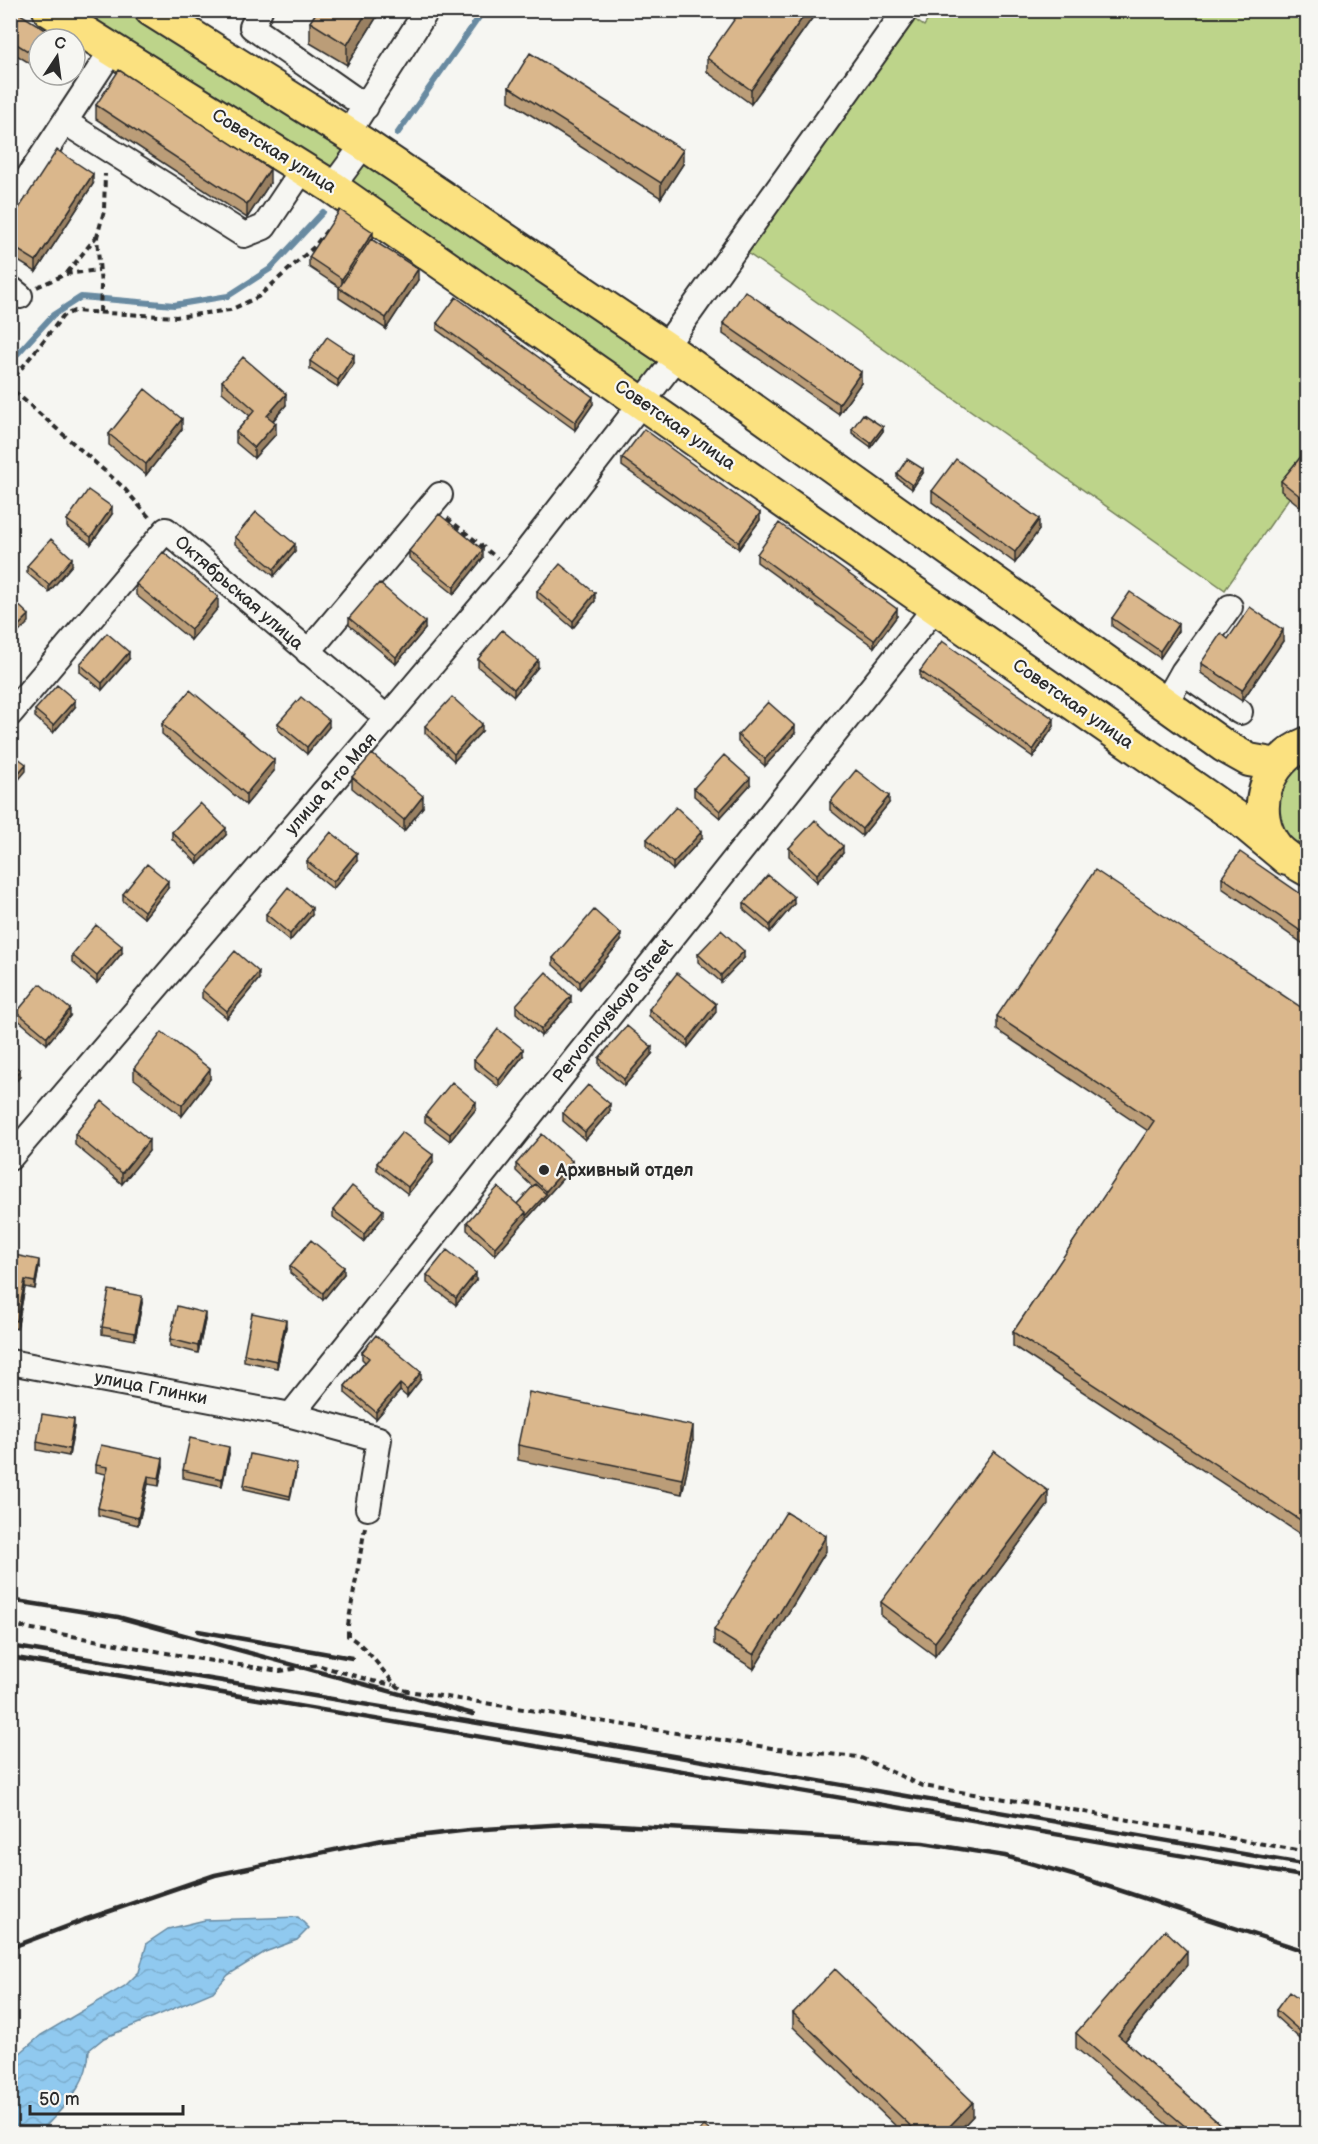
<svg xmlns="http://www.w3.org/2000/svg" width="1318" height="2144" viewBox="0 0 1318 2144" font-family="'Balsamiq Sans',sans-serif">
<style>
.green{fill:#bdd48a;stroke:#74805a;stroke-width:1.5}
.water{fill:url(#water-waves);stroke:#688aa1;stroke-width:1.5}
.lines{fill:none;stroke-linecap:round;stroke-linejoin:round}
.stream{stroke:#688aa1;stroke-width:6}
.minor-casing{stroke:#2b2b2b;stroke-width:28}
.major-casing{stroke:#2b2b2b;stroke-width:36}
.path{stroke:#2b2b2b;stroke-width:4;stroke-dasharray:6 4.5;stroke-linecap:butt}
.minor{stroke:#f6f6f2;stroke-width:24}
.major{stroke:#fbe180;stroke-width:32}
.rail{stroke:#2b2b2b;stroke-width:4.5}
.wall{fill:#bb9d78;stroke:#2b2b2b;stroke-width:1.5}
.shaded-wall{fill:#998062;stroke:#2b2b2b;stroke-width:1.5}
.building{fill:#dab78c;stroke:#2b2b2b;stroke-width:1.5}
.poi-dot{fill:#2b2b2b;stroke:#f6f6f2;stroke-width:2}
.labels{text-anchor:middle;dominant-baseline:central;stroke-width:4.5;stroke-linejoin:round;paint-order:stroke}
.street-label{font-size:18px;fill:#2b2b2b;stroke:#f6f6f2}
.poi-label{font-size:18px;font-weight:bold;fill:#2b2b2b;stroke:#f6f6f2;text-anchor:start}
</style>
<defs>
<pattern id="water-waves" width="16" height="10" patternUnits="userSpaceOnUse" patternTransform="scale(1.5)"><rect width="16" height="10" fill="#90c9ef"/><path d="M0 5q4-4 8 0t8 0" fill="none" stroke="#7cadcd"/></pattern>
</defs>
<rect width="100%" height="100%" fill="#f6f6f2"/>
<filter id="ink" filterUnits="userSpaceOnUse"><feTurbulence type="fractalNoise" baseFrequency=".0167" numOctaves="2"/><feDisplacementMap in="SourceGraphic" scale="12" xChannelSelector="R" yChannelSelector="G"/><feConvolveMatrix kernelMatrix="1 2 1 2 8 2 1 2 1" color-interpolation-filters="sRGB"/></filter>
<g filter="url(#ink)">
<path class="green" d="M934 10 1307 11V472L1225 590 746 252 912 18 924 26Z
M68 11H130L353 148 334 178Z
M366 155 664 359 641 392 343 185Z
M1307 756V854L1288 841 1277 819 1276 794 1288 771Z"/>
<path class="water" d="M298 1917 309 1928 297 1940 265 1952 228 1975 213 1992 104 2038 89 2050C88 2088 62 2107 40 2133H11V2061L41 2035 125 1986 139 1972 147 1943 168 1929 205 1920Z"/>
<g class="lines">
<path class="stream" d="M397 134 484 10
M10 362 53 315 81 297 174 305 228 296 270 269 323 212"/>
<g class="minor-casing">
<path id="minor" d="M260 10 252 27 366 107
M357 119 427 10
M65 122 244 235 264 227 303 169
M332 187 364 144
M10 205 112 50
M10 288 20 296
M665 347 903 14
M308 652 440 495
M1183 672 1240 712
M1165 704 1183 672 1230 607
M10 714 166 530 387 718
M10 1158 387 718 512 570 678 356
M10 1362 291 1415 379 1439 368 1508
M291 1415 935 608"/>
</g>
<g class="major-casing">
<path id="major" d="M49 10 332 187 1239 819 1287 859
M151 10 364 144 678 356 1224 746 1249 760 1277 765
M1308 743C1266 759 1248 812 1277 848 1286 858 1296 863 1308 870"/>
</g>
<path class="path" d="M67 273 96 237
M37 287 66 274 99 270
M100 312 101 286 97 237 104 211 105 174
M149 517 123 487 15 392 13 379 63 316 74 311 176 317 230 310 258 297 314 247 327 230
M447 518 497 558
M365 1527 348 1625V1636C371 1649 381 1673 402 1690L778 1749 859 1757 923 1786 1062 1808 1308 1852
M10 1625 206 1660 280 1671 317 1665 373 1681 393 1685"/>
<use href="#minor" class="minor"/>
<use href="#major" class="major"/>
<path class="rail" d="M10 1600 118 1617 473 1714
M198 1631 352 1658
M10 1646 539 1733 1308 1865
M10 1657 1308 1877
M10 1948 84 1920 215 1875 382 1840 470 1830 584 1823 923 1843 1005 1856 1076 1876 1308 1952"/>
</g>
<path class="wall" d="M10 10 39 39V69L10 51Z
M318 10H381L347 65 310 43V22Z
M818 10 751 104 707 72V58Z
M509 87 683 164 661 198 509 101Z
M96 105 270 183 247 218 96 119Z
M93 184 36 272 10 256V222Z
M373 241 418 280 386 329 339 298V287L309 267V257Z
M437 323 593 404 575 430 437 330Z
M723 323 861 383 839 414 723 334Z
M310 361 354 363 338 387 310 369Z
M222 381 286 405 273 421 276 434 254 458 236 443V432L250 416 222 392Z
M182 429 146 475 109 445V434Z
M852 429 883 431 871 447 852 433Z
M1308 448V500L1301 507 1281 491V481Z
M622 458 760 520 739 549 622 466Z
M923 473 912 489 897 478V474Z
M932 491 1039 530 1015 563 932 502Z
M112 514 91 544 67 527V520Z
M235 537 295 552 274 576 235 544Z
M409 551 483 558 454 594 409 558Z
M757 554 897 616 874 647 757 562Z
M72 565 49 592 27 573V566Z
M136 584 218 608 191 640 136 595Z
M537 591 595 601 573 628 537 598Z
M1308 602V619L1303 616V608Z
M349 618 425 629 396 664 349 625Z
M1112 618 1178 631 1160 658 1112 626Z
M1228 639 1283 641 1242 701 1201 673V663Z
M129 659 102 690 80 672V664Z
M478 659 538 667 514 696 478 667Z
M920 671 1054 726 1033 757 920 678Z
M75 707 53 733 35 717V710Z
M278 723 329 727 307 754 278 730Z
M162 724 274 771 246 805 162 734Z
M425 726 482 731 454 761 425 733Z
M795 733 765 766 738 742V735Z
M352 777 423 807 404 831 352 788Z
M750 785 720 818 694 796V788Z
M830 802 889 803 862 836 830 810Z
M172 832 226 835 198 864 172 839Z
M702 838 673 870 647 846V839Z
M789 848 843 853 817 882 789 856Z
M307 861H357L333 889 307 868Z
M1222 877 1308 899V947L1222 888Z
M168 888 144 918 123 901V894Z
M744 903 794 904 770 932 744 910Z
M266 914 312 915 290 941 266 921Z
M621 941 580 989 553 965V958Z
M122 953 97 983 72 962V955Z
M698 954 744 958 721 982 698 962Z
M259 979 227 1018 202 998V990Z
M571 1003 541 1036 516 1013V1005Z
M649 1009 716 1012 688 1047 649 1016Z
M17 1012 70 1016 47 1044 17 1019Z
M1308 1012V1539L1013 1346V1332L1148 1131 997 1030V1016Z
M652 1054 624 1086 599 1065V1058Z
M523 1056 499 1087 474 1067V1060Z
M134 1068 210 1079 182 1116 134 1079Z
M476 1109 450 1141 425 1122V1115Z
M610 1111 585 1140 563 1121V1113Z
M75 1134 149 1151 122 1184 75 1145Z
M377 1163H433L408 1194 377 1170Z
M516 1164 572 1168 495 1255 467 1230V1222L517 1204 533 1187 516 1171Z
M333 1210 383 1217 364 1241 333 1217Z
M10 1254 39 1267 35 1289 25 1287 17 1329 10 1327Z
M290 1266 344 1274 323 1300 290 1273Z
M427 1275 476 1280 456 1305 427 1283Z
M142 1303 135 1340 102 1334V1327Z
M205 1320 198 1353 170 1346V1339Z
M286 1327 277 1368 244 1361V1354Z
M362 1352 421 1379 407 1397 400 1391 376 1419 345 1393V1386L365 1362 362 1359Z
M74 1427 69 1456 37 1450V1442Z
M693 1441 682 1494 518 1460V1445Z
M229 1454 222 1486 183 1478V1470Z
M96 1465 163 1466 159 1486 148 1484 138 1525 98 1515V1508L106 1474 96 1472Z
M297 1468 290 1499 244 1489V1485Z
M1048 1505 935 1656 881 1616V1602Z
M826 1551 754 1669 714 1644V1630Z
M1187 1965 1125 2041 1230 2133H1177L1076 2048V2033Z
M1308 2006V2046L1276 2017V2010Z
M793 2013 973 2116 957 2133H903L793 2027Z"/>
<path class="shaded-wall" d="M368 10H381L347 65V45Z
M808 10H818L751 104V90Z
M683 150V164L661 198V183Z
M270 169V183L247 218V204Z
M93 174V184L36 272V261Z
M373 232V243L342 290V279Z
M418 269V280L386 329V318Z
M354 355V363L338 387V380Z
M861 372V383L839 414V404Z
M286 394V405L267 427V416Z
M593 397V404L575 430V422Z
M182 419V429L146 475V464Z
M276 423V434L254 458V448Z
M883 427V431L871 447V443Z
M923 469V473L912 489V485Z
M1308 489V500L1301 507V497Z
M112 507V514L91 544V537Z
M760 513V520L739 549V542Z
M1039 519V530L1015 563V552Z
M295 544V552L274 576V569Z
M483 550V558L454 594V587Z
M72 558V565L49 592V585Z
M595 593V601L573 628V621Z
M218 597V608L191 640V629Z
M897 609V616L874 647V640Z
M29 615V622L10 641V634Z
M425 622V629L396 664V657Z
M1178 624V631L1160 658V651Z
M1283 630V641L1242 701V690Z
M129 652V659L102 690V683Z
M538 660V667L514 696V689Z
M75 700V707L53 733V725Z
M1054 719V726L1033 757V750Z
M329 720V727L307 754V747Z
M482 724V731L454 761V754Z
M795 726V733L765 766V759Z
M274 760V771L246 805V794Z
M26 764V771L10 790V783Z
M750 778V785L720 818V811Z
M423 796V807L404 831V820Z
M889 796V803L862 836V829Z
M226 828V835L198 864V857Z
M702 831V838L673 870V863Z
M843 846V853L817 882V874Z
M357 853V861L333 889V882Z
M168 881V888L144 918V911Z
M794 897V904L770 932V925Z
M312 908V915L290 941V934Z
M621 934V941L580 989V982Z
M122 946V953L97 983V976Z
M744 951V958L721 982V975Z
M259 972V979L227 1018V1011Z
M571 996V1003L541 1036V1029Z
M716 1004V1012L688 1047V1040Z
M70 1009V1016L47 1044V1037Z
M652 1047V1054L624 1086V1079Z
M523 1049V1056L499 1087V1080Z
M210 1069V1079L182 1116V1105Z
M20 1070V1077L10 1088V1081Z
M476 1102V1109L450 1141V1134Z
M610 1104V1111L585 1140V1132Z
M149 1140V1151L122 1184V1173Z
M433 1155V1163L408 1194V1187Z
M572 1161V1168L495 1255V1247L526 1212 546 1194V1191Z
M383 1210V1217L364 1241V1234Z
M39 1260V1267L35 1289V1282Z
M344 1267V1274L323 1300V1293Z
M476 1273V1280L456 1305V1298Z
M25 1280V1287L17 1329V1321Z
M142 1296V1303L135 1340V1333Z
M205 1313V1320L198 1353V1346Z
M286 1320V1327L277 1368V1361Z
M421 1372V1379L407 1397V1390Z
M400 1384V1391L376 1419V1412Z
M74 1419V1427L69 1456V1449Z
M693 1426V1441L682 1494V1479Z
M229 1447V1454L222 1486V1479Z
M163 1458V1466L159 1486V1478Z
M148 1476V1484L138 1525V1518Z
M1048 1491V1505L935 1656V1642Z
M826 1536V1551L754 1669V1655Z
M1187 1951V1965L1118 2049V2035Z
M973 2102V2116L957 2133H943Z"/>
<path class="building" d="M10 10H14L60 39H39V58L10 40Z
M318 10H368L347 45 310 22Z
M741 10H808L751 90 707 58Z
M530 53 683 150 661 183 509 87Z
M119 70 270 169 247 204 96 105Z
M57 150 93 174 36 261 10 245V222Z
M340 210 373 232 342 279 309 257Z
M371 239 418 269 386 318 339 288Z
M745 291 861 372 839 404 723 323Z
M456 297 593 397 575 422 437 323Z
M327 337 354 355 338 380 310 361Z
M243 357 286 394 267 416 276 423 254 448 236 432 255 410 222 381Z
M145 389 182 419 146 464 109 434Z
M863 414 883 427 871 443 852 429Z
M644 429 760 513 739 542 622 458Z
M1308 448V489L1301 497 1281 481Z
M907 459 923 469 912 485 897 474Z
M956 459 1039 519 1015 552 932 491Z
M88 490 112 507 91 537 67 520Z
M256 512 295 544 274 569 235 537Z
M439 514 483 550 454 587 409 551Z
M779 523 897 609 874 640 757 554Z
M51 539 72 558 49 585 27 566Z
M163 552 218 597 191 629 136 584Z
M560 564 595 593 573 621 537 591Z
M379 583 425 622 396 657 349 618Z
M1130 592 1178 624 1160 651 1112 618Z
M10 597 29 615 10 634Z
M1308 602V611L1303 608Z
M1250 607 1283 630 1242 690 1201 663 1221 633 1228 639Z
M502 630 538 660 514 689 478 659Z
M107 633 129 652 102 683 80 664Z
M942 641 1054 719 1033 750 920 671Z
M57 685 75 700 53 725 35 710Z
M190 690 274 760 246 794 162 724Z
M301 697 329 720 307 747 278 723Z
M452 697 482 724 454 754 425 726Z
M768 702 795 726 765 759 738 735Z
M10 752 26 764 10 783Z
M372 754 423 796 404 820 352 777Z
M724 755 750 778 720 811 694 788Z
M856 770 889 796 862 829 830 802Z
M200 803 226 828 198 857 172 832Z
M676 807 702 831 673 863 647 839Z
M815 820 843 846 817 874 789 848Z
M331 832 357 853 333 882 307 861Z
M1240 852 1308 899V936L1222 877Z
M147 864 168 881 144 911 123 894Z
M1095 870 1308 1012V1525L1013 1332 1154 1121 997 1016Z
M768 875 794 897 770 925 744 903Z
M288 887 312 908 290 934 266 914Z
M594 910 621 934 580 982 553 958Z
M96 925 122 946 97 976 72 955Z
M721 930 744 951 721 975 698 954Z
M235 951 259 972 227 1011 202 990Z
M546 972 571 996 541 1029 516 1005Z
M677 973 716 1004 688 1040 649 1009Z
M40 984 70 1009 47 1037 17 1012Z
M627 1026 652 1047 624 1079 599 1058Z
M498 1029 523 1049 499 1080 474 1060Z
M162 1032 210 1069 182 1105 134 1068Z
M10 1062 20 1070 10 1081Z
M452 1082 476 1102 450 1134 425 1115Z
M588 1085 610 1104 585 1132 563 1113Z
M102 1101 149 1140 122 1173 75 1134Z
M402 1132 433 1155 408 1187 377 1163Z
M542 1134 572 1161 546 1191 516 1164Z
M535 1184 546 1194 526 1216V1212L517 1204Z
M352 1186 383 1210 364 1234 333 1210Z
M498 1187 526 1212 495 1247 467 1222Z
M311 1240 344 1267 323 1293 290 1266Z
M447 1250 476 1273 456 1298 427 1275Z
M10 1254 39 1260 35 1282 25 1280 17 1321 10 1320Z
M109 1290 142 1296 135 1333 102 1327Z
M177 1306 205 1313 198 1346 170 1339Z
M252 1313 286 1320 277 1361 244 1354Z
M376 1335 421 1372 407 1390 400 1384 376 1412 345 1386 369 1358 362 1352Z
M529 1392 693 1426 682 1479 518 1445Z
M42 1414 74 1419 69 1449 37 1442Z
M190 1438 229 1447 222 1479 183 1470Z
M101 1445 163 1458 159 1478 148 1476 138 1518 98 1508 108 1467 96 1465Z
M994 1451 1048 1491 935 1642 881 1602Z
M250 1454 297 1464 290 1496 244 1485Z
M786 1512 826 1536 754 1655 714 1630Z
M1165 1930 1187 1951 1118 2035 1230 2133H1193L1076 2033Z
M835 1969 973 2102 943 2133H918L793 2013Z
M1289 1992 1308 2006V2038L1276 2010Z
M704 2126 713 2133H697Z"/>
</g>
<circle class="poi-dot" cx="544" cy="1170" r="6"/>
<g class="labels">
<g class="street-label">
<text transform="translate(274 151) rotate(32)">Советская улица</text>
<text transform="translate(675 425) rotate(35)">Советская улица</text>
<text transform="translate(239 593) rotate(41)">Октябрьская улица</text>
<text transform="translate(1073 704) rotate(35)">Советская улица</text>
<text transform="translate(331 784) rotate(-49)">улица 9-го Мая</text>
<text transform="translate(613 1011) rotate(-51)">Pervomayskaya Street</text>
<text transform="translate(151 1388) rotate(11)">улица Глинки</text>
</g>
<g class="poi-label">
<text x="556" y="1170">Архивный отдел</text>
</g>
</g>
<rect width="1318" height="2144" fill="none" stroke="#f6f6f2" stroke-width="36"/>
<rect x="18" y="18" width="1282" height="2108" fill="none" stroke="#2b2b2b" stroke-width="2" filter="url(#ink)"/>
<g transform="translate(57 57) rotate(13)"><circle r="28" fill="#f6f6f2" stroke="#a5a5a2" stroke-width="1.5"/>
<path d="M0-4.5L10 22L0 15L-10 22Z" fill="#2b2b2b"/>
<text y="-9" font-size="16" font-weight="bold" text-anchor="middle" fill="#2b2b2b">С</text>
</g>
<path d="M30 2105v9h153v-9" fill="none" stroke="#2b2b2b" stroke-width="3"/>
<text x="39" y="2105" font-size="18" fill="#2b2b2b" stroke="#f6f6f2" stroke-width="4.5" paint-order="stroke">50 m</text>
</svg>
